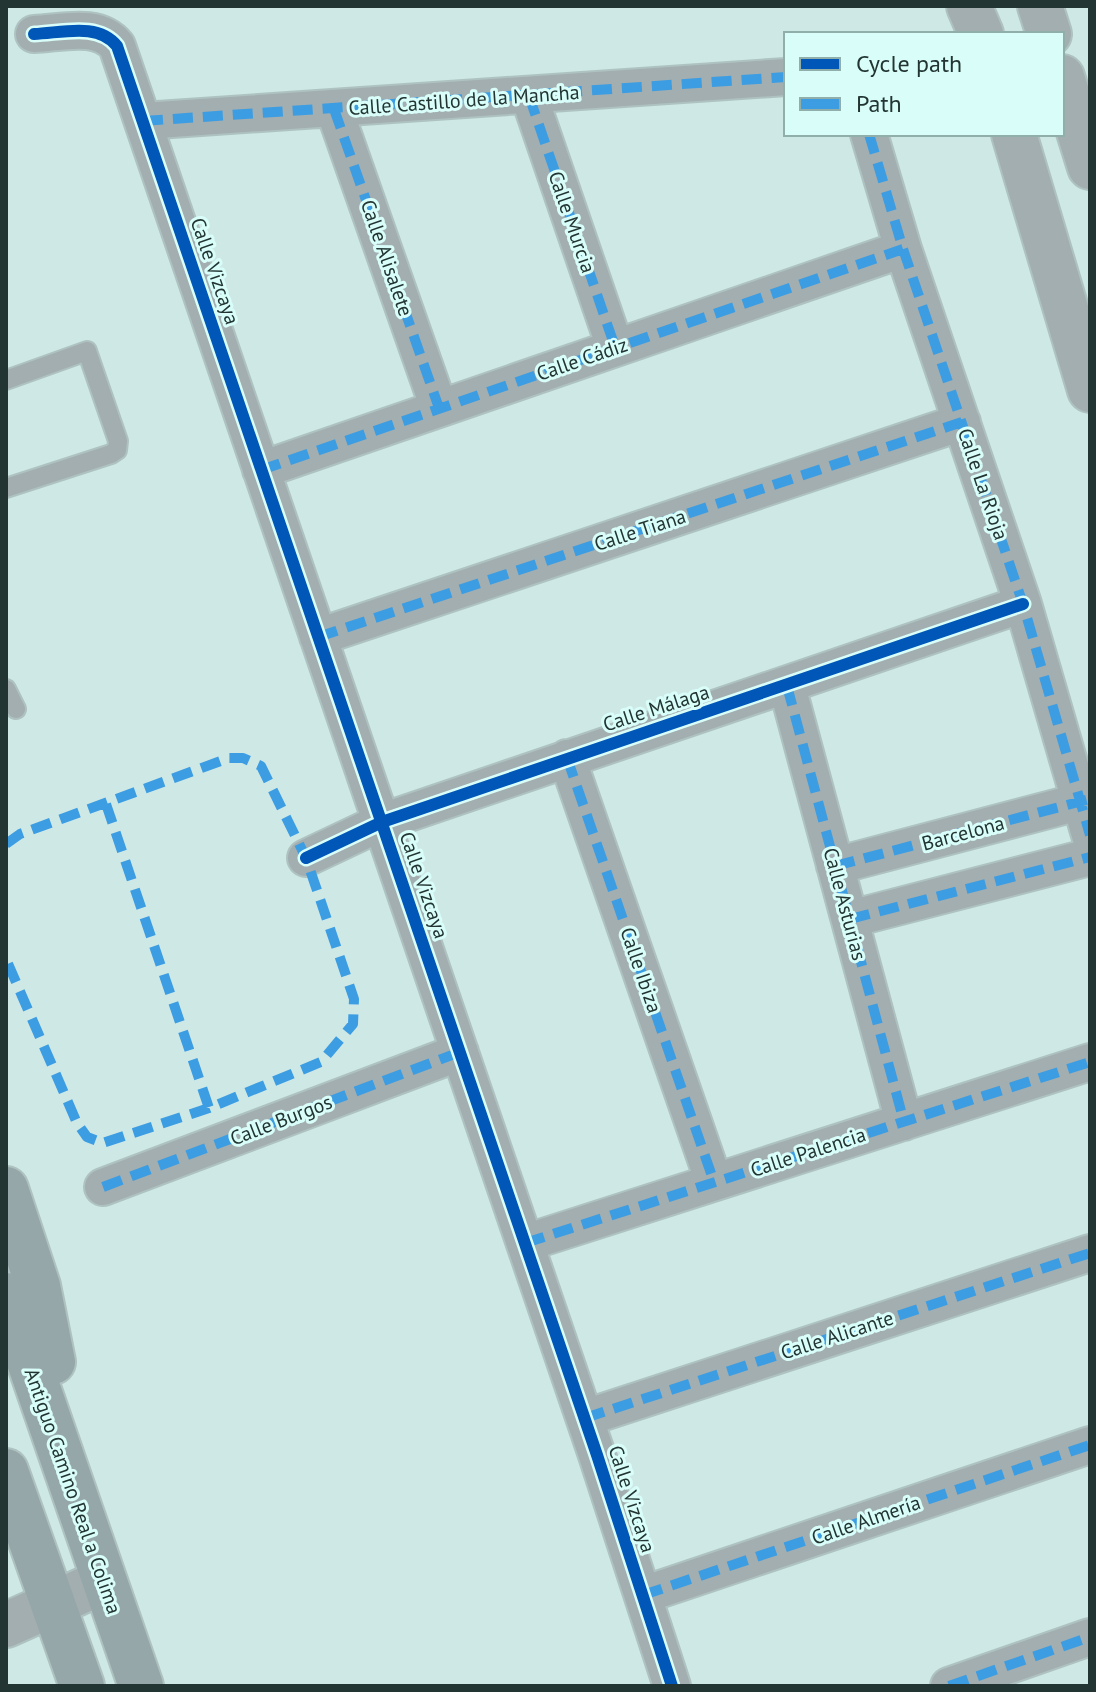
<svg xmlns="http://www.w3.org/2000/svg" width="1096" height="1692" viewBox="0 0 1096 1692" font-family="'PT Sans',sans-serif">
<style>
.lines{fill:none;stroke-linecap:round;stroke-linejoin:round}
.service-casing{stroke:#aec3c1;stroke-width:22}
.minor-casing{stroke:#aec3c1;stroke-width:40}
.tertiary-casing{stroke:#aec3c1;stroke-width:48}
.primary-casing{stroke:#aec3c1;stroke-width:48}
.service{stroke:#a3aeb0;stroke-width:18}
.minor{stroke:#a3aeb0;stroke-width:36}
.tertiary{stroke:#a3aeb0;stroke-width:44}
.primary{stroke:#96a7a9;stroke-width:44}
.quiet{stroke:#3c9de2;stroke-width:10;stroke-dasharray:20 10;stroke-linecap:butt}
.cycleway-casing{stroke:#d9fefa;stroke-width:17}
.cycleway{stroke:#0057b8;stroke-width:12}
.labels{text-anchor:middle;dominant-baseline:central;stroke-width:6;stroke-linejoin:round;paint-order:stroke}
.street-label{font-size:20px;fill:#223533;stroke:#d9fefa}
</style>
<rect width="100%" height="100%" fill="#cee8e6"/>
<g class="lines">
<g class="service-casing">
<path id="service" d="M6 380 87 351 118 441 117 450 111 454 6 488
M6 689 16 709"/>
</g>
<g class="minor-casing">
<path id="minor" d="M34 34C62 33 98 22 117 46L597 1455 672 1686
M529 96 615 347
M334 109 439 408
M143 121 786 77
M869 134 903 249 1023 604 1090 835
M261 470 903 249
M318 637 962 422
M787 686 904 1122
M567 758 714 1182
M306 858 382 822 1023 604
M835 866 1090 799
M850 919 1090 857
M103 1187 460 1052
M525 1243 1090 1062
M585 1418 1090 1253
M643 1595 1090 1445
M949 1686 1090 1637"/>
</g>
<g class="tertiary-casing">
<path id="tertiary" d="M969 6 981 34
M1040 6 1049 34
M1062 77 1090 167
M1014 134 1090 390
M6 1625 104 1581"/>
</g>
<g class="primary-casing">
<path id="primary" d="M6 1189 38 1286 53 1362
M6 1295 141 1686
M6 1471 82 1686"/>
</g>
<use href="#service" class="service"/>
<use href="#minor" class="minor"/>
<use href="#tertiary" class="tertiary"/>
<use href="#primary" class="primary"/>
<path class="quiet" d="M529 96 615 347
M334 109 439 408
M143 121 786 77
M869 134 903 249 1023 604 1090 835
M261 470 903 249
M318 637 962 422
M787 686 904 1122
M567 758 714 1182
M106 804 209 1108
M6 844 20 834 229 758H243L261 766 306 858 354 999 353 1024 321 1062 209 1108 103 1143 87 1137 77 1123 6 959
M835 866 1090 799
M850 919 1090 857
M103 1187 460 1052
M525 1243 1090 1062
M585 1418 1090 1253
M643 1595 1090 1445
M949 1686 1090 1637"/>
<g class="cycleway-casing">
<path id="cycleway" d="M34 34C62 33 98 22 117 46L597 1455 672 1686
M306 858 382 822 1023 604"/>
</g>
<use href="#cycleway" class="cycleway"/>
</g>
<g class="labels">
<g class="street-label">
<text transform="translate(464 100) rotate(-4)">Calle Castillo de la Mancha</text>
<text transform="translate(572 222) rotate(71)">Calle Murcia</text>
<text transform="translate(387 258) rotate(71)">Calle Alisalete</text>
<text transform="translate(215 271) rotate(71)">Calle Vizcaya</text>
<text transform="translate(582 359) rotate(-19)">Calle Cádiz</text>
<text transform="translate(983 484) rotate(71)">Calle La Rioja</text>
<text transform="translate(640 530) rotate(-18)">Calle Tiana</text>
<text transform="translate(656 708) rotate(-18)">Calle Málaga</text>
<text transform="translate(963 833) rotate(-15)">Barcelona</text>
<text transform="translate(424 885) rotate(71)">Calle Vizcaya</text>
<text transform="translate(845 904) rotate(75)">Calle Asturias</text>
<text transform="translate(641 970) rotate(71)">Calle Ibiza</text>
<text transform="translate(281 1120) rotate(-21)">Calle Burgos</text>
<text transform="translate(808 1152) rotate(-18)">Calle Palencia</text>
<text transform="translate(837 1335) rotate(-18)">Calle Alicante</text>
<text transform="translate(73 1491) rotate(71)">Antiguo Camino Real a Colima</text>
<text transform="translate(632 1499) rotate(72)">Calle Vizcaya</text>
<text transform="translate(866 1520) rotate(-19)">Calle Almería</text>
</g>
</g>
<rect width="1096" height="1692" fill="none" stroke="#223533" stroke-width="16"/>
<rect x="784" y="32" width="280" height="104" fill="#d9fefa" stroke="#90aeaa" stroke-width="2"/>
<rect x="800" y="58" width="40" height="12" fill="#0057b8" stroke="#90aeaa" stroke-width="2"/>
<text x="856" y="72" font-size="24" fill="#223533">Cycle path</text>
<rect x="800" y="98" width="40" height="12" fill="#3c9de2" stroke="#90aeaa" stroke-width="2"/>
<text x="856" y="112" font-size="24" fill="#223533">Path</text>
</svg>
